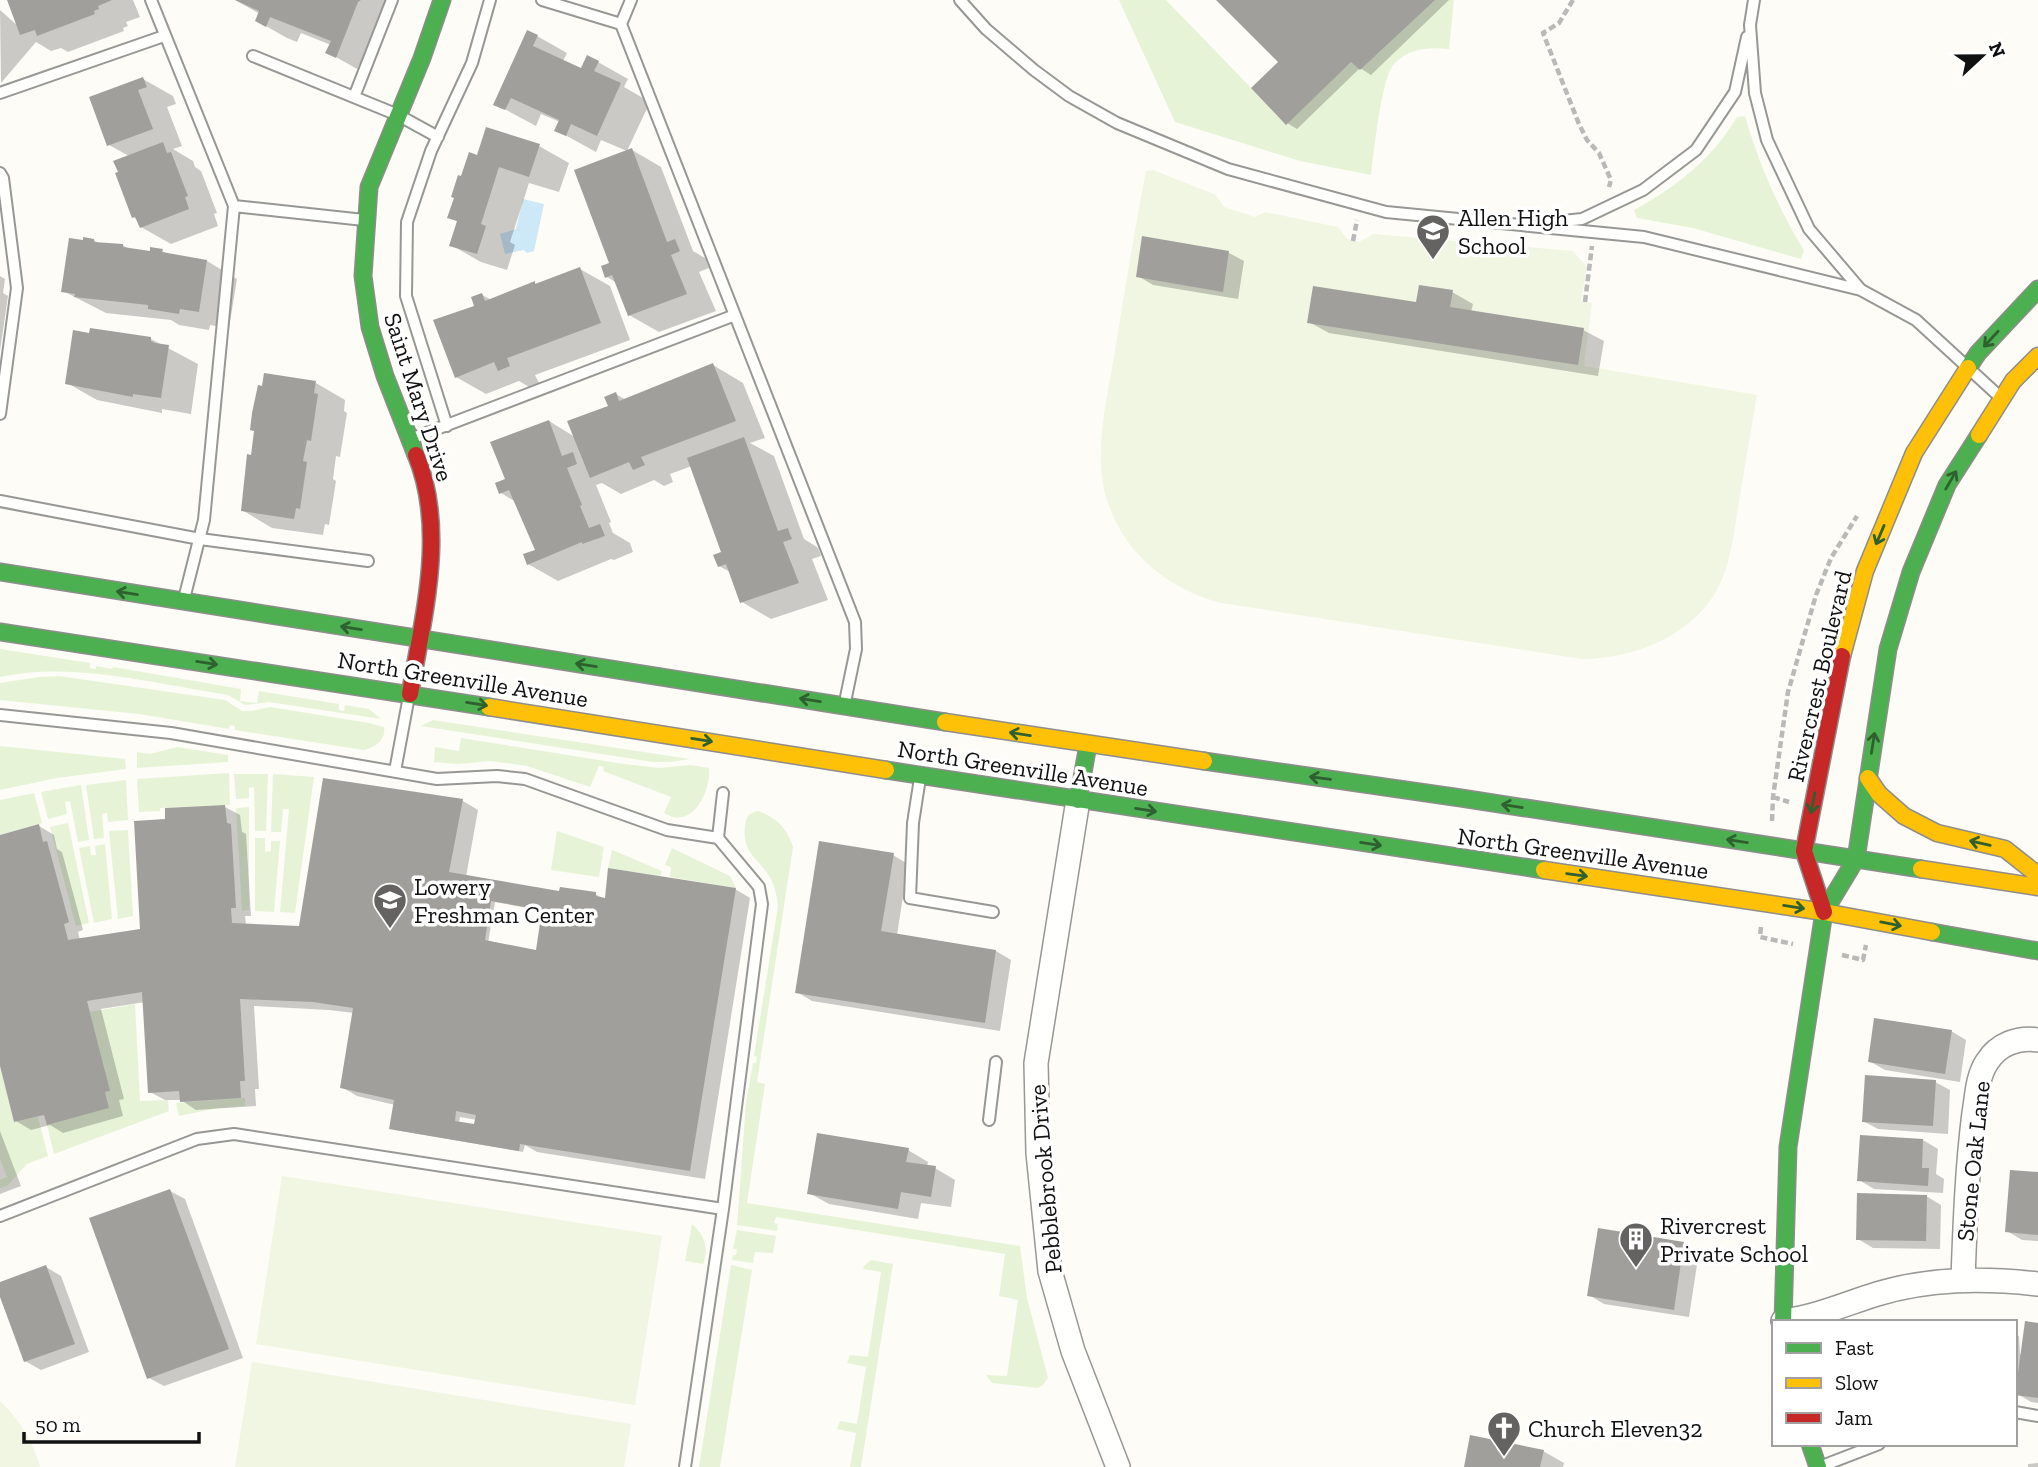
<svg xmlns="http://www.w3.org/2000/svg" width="2038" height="1467" viewBox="0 0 2038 1467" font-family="'Zilla Slab',serif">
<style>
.green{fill:#e7f3d7}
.pitch{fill:#f0f6e1}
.water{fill:#cde8f7}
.shadow{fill:#0003;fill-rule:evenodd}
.building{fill:#a19f9c;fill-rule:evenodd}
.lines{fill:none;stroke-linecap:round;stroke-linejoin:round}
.lane-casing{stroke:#979795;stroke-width:14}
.street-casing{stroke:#979795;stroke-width:26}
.fast-casing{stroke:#8e8d8b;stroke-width:19}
.slow-casing{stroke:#8e8d8b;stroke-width:19}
.jam-casing{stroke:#8e8d8b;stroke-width:19}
.path{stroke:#b9b9b8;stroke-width:4.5;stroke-dasharray:7 3.5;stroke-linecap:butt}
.lane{stroke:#fffffe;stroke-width:10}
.street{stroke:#fffffe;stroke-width:23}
.fast{stroke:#4caf50;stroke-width:16}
.slow{stroke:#ffc107;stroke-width:16}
.jam{stroke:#c62828;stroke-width:16}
.oneway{stroke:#2e6030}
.labels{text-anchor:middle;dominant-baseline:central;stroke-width:7;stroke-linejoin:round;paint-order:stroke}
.poi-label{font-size:24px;fill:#111;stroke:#fff;text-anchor:start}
.street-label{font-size:24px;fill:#111;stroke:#fff}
</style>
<rect width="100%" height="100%" fill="#fdfcf7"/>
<path class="green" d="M1119 0H1166L1286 124 1351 62 1360 70 1435 0H1454L1449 49C1429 47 1409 48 1394 64 1381 78 1374 153 1371 175L1300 161 1175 122Z
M1745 116C1759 164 1778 208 1804 250L1801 259 1693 228 1637 218 1634 210C1676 187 1712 159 1737 117Z
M0 649 90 663V668L96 669V666L112 669 113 667 241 689 240 701 257 703 259 691 339 704V710L344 711 345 705 369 709 381 719 269 702 245 705 228 695C155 684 73 661 0 677Z
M59 676 225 700 242 711H252L270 707 369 723 384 727C386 740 376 747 364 750L235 730V726L230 725 229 729 139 714 0 700V683L39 677Z
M433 720 690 759 670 762H653L421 726Z
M461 738 624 764 659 768 691 765 709 768C711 792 692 831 664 813L671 797 603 771 604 767 599 766 590 787 527 766 491 761 457 764 434 762 435 747 459 751Z
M0 746 125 759 126 769 57 778 0 790Z
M177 747 228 755V762L137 768V752L150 754Z
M229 773 230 805 160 808V811L139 812 137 779Z
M234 774H268L266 831H255L254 787 249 788V798L236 799Z
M273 774 314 777 295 913 280 912 289 809H283L281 832H271Z
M126 780 128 820 108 822 107 813 102 814 104 838 94 839 86 785Z
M81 785 89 840 78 842 70 801 65 802 67 814 48 819 41 792Z
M34 793 42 823 0 835V800Z
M249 807V910L242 911 236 808Z
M758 811C777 818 786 827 793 847L757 1082 765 1084 747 1203 1020 1246 1027 1298 1048 1378 1043 1385 1038 1388 992 1383 986 1375 1007 1376 1018 1300 999 1296 1005 1254 776 1217 774 1223 778 1224 777 1231 737 1225 746 1103 753 1063H756L757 1057 754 1056 778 906C777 896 775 888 771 879 758 857 742 854 745 826 746 816 749 813 758 811Z
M68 823 89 923 76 926 50 827Z
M128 830 133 916 118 919 109 831Z
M557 831 604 847 599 877 551 870Z
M255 838H265V852L271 851V841H280L274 912 255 911Z
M105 844 112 919 94 923 79 848 90 846 91 855H96L95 846Z
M672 848 730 876 736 888 670 877 671 867 665 865Z
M612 850 662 871 660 876 608 868Z
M135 1004 140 1101 168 1100 169 1111 54 1154 47 1125 109 1108 105 1092 109 1091 90 1012Z
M0 1066 14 1122 38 1117 48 1156 27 1164 7 1186 0 1188V1180L7 1177 0 1159Z
M245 1098V1106L218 1108 179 1116 176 1103Z
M692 1224C705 1235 709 1249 703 1264L685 1261Z
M737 1230 776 1236 773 1253 755 1252 753 1263 732 1260 733 1255H736L737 1249H733Z
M871 1260 893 1264 861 1467H850L856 1433 837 1429 840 1421 857 1424 866 1367 847 1363 850 1355 868 1357 881 1272 864 1269 863 1267Z
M731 1265 752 1270 720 1467H699Z"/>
<path class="pitch" d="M1153 170 1216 195 1224 207 1255 217 1265 212 1338 227 1347 239 1359 242 1373 234 1573 251 1587 267 1581 301 1592 303 1584 366 1757 395C1751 430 1745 466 1739 501 1735 527 1732 554 1722 579 1700 633 1636 659 1582 659L1222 603C1156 587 1105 535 1101 466 1099 426 1110 384 1116 345 1125 287 1135 229 1146 171Z
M282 1176 662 1236 635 1405 256 1344Z
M252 1362 631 1424 624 1467H235Z
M0 1401C19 1419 33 1441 40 1467H0Z"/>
<path class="water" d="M523 199 544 204 534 251 527 253 524 250 505 254 500 234 516 229Z"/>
<path class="shadow" d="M9 0H133L140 17 126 22 128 26 123 28 124 31 68 52 61 48 51 51 36 42 1 83 0 10 18 26Z
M235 0H398L373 54 366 74 327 52 331 45 301 33 297 42 287 38 257 21 260 14Z
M1219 0H1449L1371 75 1360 68 1297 129 1287 123 1280 62Z
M537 36 567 53 563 61 582 70 598 62 628 79 624 87 650 102 627 151 601 140 596 152 556 130 560 122 541 114 536 126 495 104Z
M143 79 173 96 176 104 167 107 182 146 173 149 193 161 195 167 201 171 217 213 214 214 218 226 171 244 141 227 138 220 134 217 129 156 109 145Z
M539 146 569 163 559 192 529 183 510 242 515 245 507 270 481 262 451 245 458 222 450 217 456 198 453 196 470 154 478 157Z
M632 150 661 167 693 251 705 258 709 268 699 272 716 311 659 332 629 315 617 283 607 277 612 264Z
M1144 238 1229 253 1244 261 1238 299 1153 285 1138 276Z
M94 240 101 245 104 243 123 245 130 250 152 253 162 251 168 254 207 261 237 279 229 328 210 325 209 330 179 325 171 320 106 313 63 291Z
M580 269 610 286 630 340 535 375 539 383 529 387 519 381 486 394 456 377 476 307 482 295 492 300 535 283 538 285Z
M0 276 5 279 3 293 8 296 0 351Z
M1452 292 1473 304 1471 312 1583 330 1604 341 1598 376 1329 333 1309 322 1418 304Z
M151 339 198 364 191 414 162 409V413L97 400 67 383Z
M713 365 743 383 765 438 750 443 774 456 804 539 817 547 819 550 821 556 812 559 828 600 771 619 742 602 732 573 719 566 724 553 692 466 670 474 673 482 664 486 654 480 621 494 602 483 596 485 611 522 609 523 613 533 630 543 633 552 614 560 611 559 558 581 528 564 537 551 516 502 501 493 507 480 549 421 575 437 610 407 616 394 626 400Z
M316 383 345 400 344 411 347 413 340 457 336 456 333 479 336 481 329 525 325 524 323 535 272 528 242 510 253 457Z
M325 780 463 801 478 810 466 877 561 893 595 894 606 900 735 889 750 898 705 1179 537 1152 525 1145 523 1152 395 1130 391 1128 395 1105 357 1096 342 1087 354 1013 329 1010 254 1006 259 1089H255L256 1106 196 1110 181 1100H165L150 1092 145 1002 101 1009 124 1099 119 1100 123 1116 63 1133 50 1125 31 1130 16 1121 0 1059V836L39 826 54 835 57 849 62 852 83 930 78 932 80 940 141 930 167 821 225 807 240 815 242 832 246 834 251 916H245L246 925 300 927ZM495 902 544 911 537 952 488 943ZM460 1117 477 1120 476 1126 459 1123Z
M893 855 908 864 897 935 996 951 1011 960 1000 1031 812 1001 797 992Z
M1951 1031 1966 1040 1960 1082 1885 1070 1869 1061Z
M1935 1082 1950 1090 1948 1134 1878 1129 1863 1121Z
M0 1131 21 1186 0 1194Z
M1923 1140 1938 1149 1936 1174 1944 1179 1943 1193 1874 1189 1859 1180Z
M908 1150 928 1162 927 1167 935 1168 955 1180 951 1207 921 1203 918 1219 829 1204 809 1193Z
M2038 1174V1241L2022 1240 2007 1231Z
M170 1191 185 1199 243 1358 164 1386 149 1378Z
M1926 1196 1941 1205 1940 1249 1873 1248 1858 1239Z
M1684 1244 1699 1252 1689 1317 1604 1304 1589 1295Z
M46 1267 61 1276 89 1352 41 1370 25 1361 0 1292V1284Z
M2038 1325V1403L2031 1402 2016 1393 2015 1387V1334L2019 1336 2020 1354H2022Z
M1543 1451 1564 1463 1563 1467H1466Z
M2038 1463V1467H2028V1464Z"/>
<path class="building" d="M7 0H112L98 6 99 9 94 11 95 14 37 36 35 30 20 35Z
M235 0H361L358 2 336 58 325 53 331 41 270 17 266 27 255 21 259 11Z
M1216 0H1435L1360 70 1351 62 1286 125 1251 88 1278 62Z
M527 30 538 35 533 46 581 68 587 55 599 61 594 71 621 83 597 136 571 124 566 136 554 131 559 120 511 98 505 110 493 105Z
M143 77 147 87 138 90 153 129 107 146 89 97Z
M486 127 540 144 529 177 499 167 481 224 486 226 477 254 449 246 457 221 447 218 454 198 451 197 458 175 461 176 469 152 477 155Z
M163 142 167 153 171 152 188 196 185 197 189 209 140 228 135 217 132 218 115 173 118 172 113 161Z
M632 148 667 242 675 239 680 251 671 255 687 294 628 316 612 275 605 278 601 266 609 263 574 170Z
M1142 236 1229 251 1223 292 1136 277Z
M83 237 94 239V242L123 244V247L150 251V247L163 249 162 252 207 260 199 312 180 309 179 314 148 309V305L74 297 75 294 61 292 69 238 83 240Z
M580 267 601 323 507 358 510 366 498 371 494 362 455 378 433 320 474 306 471 297 482 293 485 301 535 281V284Z
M1419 285 1453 290 1450 307 1584 328 1578 365 1307 323 1313 286 1416 302Z
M90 328 151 337V341L155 343 169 345 161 398 133 394V397L65 384 73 330 89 333Z
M713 363 736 421 641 457 645 465 633 470 629 462 590 478 567 421 608 406 604 397 616 392 619 401Z
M264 373 316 381 314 393 318 394 311 441 307 440 303 461 307 462 300 509 296 508 294 519 241 511 247 454 251 455 254 431 250 430 252 413 258 385 262 386Z
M549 420 562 456 573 452 577 464 567 468 582 505 580 506 589 528 600 524 605 536 582 544V542L527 565 523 554 535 550 509 490 499 494 495 483 505 479 490 442Z
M744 437 778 531 788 528 789 532 792 539 783 542 799 583 740 603 726 564 718 567 713 555 721 552 687 458Z
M323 778 463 799 449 872 559 891 560 887 596 892V896L605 898 608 868 736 888 690 1171 520 1144 519 1151 389 1129 394 1100 340 1088 353 1008 313 1002 240 999 245 1081H240L241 1098 180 1102 179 1091 148 1093 142 992 87 1001 110 1091 105 1092 109 1108 47 1125 44 1115 14 1122 0 1066V835L39 824 43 842 47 841 69 922 64 924 68 940 140 929 134 821 165 819V808L225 805 227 823 231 824 236 908H231L232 923 299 926ZM491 901 542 910 536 950 485 940ZM456 1111 476 1115 474 1124 455 1121Z
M819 841 894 853 881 931 996 950 985 1023 795 993Z
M1874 1018 1952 1030 1945 1074 1868 1062Z
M1865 1075 1936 1080 1933 1126 1862 1122Z
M817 1133 909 1148 906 1162 936 1166 931 1197 901 1192 898 1209 807 1194Z
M1860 1135 1923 1139 1922 1168H1929L1928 1186 1857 1181Z
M2010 1170 2038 1172V1235L2005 1232Z
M170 1189 229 1349 147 1379 89 1218Z
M1857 1193 1927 1195 1926 1241 1856 1240Z
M1598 1228 1684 1242 1674 1310 1587 1296Z
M46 1265 75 1344 24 1362 0 1297V1282Z
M2025 1321 2038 1323V1398L2015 1395Z
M1470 1435 1544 1450 1540 1467H1464Z"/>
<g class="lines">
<g class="lane-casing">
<path id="lane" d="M151 0 234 206
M542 0 621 24 855 622 856 649 845 702
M960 0 986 29 1034 70 1069 96 1117 123 1228 169 1386 212 1644 237 1861 290
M1754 0 1750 25 1755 93 1767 140 1809 229 1861 290 1916 320 2000 397
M621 24 631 0
M253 56 398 115 438 137
M0 93 164 36
M354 97 392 0
M0 173 3 178 17 288 0 414
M1544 223 1582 219 1643 190 1696 150 1735 92 1747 37
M447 426 406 296 407 222 431 151 472 63 490 0
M413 438 735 315
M0 501 200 539 368 561
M184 599 204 520 234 206 364 220
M0 715 171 733 437 779 497 776 525 779 667 830 718 838
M395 771 409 696
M920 778 913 823 910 898 993 912
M989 1120 996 1062
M0 1216 197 1139 234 1134 723 1209 762 904 759 887 718 838 723 793
M2015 1412 2038 1416
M1822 1466 1879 1444
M685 1467 723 1209"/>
</g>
<g class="street-casing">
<path id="street" d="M1078 800 1036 1063 1038 1153 1050 1271 1073 1351 1118 1467
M1963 1279C1965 1224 1967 1168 1974 1113 1977 1096 1977 1077 1987 1062 1998 1044 2018 1037 2038 1040
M1783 1321C1816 1317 1845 1304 1877 1294 1930 1278 1983 1278 2038 1284"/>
</g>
<g class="fast-casing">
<path id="fast" d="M1968 368 1978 353 2038 289
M416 455 385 376 370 327 363 276 369 187 422 58 442 0
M0 572 945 722
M0 632 489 707
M1204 761 1461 798 1921 869
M886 770 1544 870
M1078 800 1088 745
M1932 932 2038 951
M1783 1322 1788 1147 1824 912 1856 859 1888 649 1911 572 1947 485 1979 435
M1810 1444 1818 1467"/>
</g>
<g class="slow-casing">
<path id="slow" d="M1979 435 2013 381 2038 356
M1842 656 1865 571 1914 453 1968 368
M489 707 886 770
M945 722 1204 761
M1868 778 1879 794 1904 816 1937 833 2005 849 2038 875
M1921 869 2038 887
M1544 870 1824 912 1932 932"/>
</g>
<g class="jam-casing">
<path id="jam" d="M410 694C423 616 447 531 416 455
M1824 912 1804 851 1842 656"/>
</g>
<path class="path" d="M1573 0 1559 23 1543 33 1579 124 1587 140 1599 153 1611 180 1609 187
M1353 241 1357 220
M1585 302 1592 246
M1773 797 1789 802
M1772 821 1773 797 1788 692 1816 595 1831 558 1857 516
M1761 927 1760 937 1793 944
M1842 955 1863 960 1866 945"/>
<use href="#lane" class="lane"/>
<use href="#street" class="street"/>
<use href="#fast" class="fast"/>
<use href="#slow" class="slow"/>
<use href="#jam" class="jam"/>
</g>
<defs><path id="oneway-shaft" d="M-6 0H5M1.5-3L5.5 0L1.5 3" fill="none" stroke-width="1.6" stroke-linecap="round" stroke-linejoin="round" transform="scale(1.75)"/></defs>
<g class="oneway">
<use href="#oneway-shaft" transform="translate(1991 339) rotate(133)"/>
<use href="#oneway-shaft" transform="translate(1951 480) rotate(-60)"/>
<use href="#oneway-shaft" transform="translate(1880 535) rotate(113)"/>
<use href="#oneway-shaft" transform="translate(127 593) rotate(-171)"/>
<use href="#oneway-shaft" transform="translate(351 628) rotate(-171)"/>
<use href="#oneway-shaft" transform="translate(207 663) rotate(9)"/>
<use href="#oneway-shaft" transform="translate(586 665) rotate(-171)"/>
<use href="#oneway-shaft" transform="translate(810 700) rotate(-171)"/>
<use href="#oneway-shaft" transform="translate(477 704) rotate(9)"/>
<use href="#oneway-shaft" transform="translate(1020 734) rotate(-171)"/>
<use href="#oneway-shaft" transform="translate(702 740) rotate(9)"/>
<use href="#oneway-shaft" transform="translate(1873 743) rotate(-81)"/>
<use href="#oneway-shaft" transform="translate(1320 778) rotate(-172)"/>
<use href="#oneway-shaft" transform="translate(1813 803) rotate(101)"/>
<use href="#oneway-shaft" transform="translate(1512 806) rotate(-171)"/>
<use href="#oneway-shaft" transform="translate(1146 810) rotate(9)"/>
<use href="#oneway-shaft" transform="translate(1737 841) rotate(-171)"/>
<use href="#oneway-shaft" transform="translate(1980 843) rotate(-167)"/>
<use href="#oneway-shaft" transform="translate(1371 844) rotate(9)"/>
<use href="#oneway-shaft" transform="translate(1577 875) rotate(8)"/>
<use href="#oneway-shaft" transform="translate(1794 907) rotate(9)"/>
<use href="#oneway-shaft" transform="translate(1891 924) rotate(11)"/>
</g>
<defs>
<g id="school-pin" transform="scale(1.75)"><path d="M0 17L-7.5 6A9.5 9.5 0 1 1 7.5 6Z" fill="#646362" stroke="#fff"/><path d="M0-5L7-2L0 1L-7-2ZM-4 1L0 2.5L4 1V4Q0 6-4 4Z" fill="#fff"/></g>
<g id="building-pin" transform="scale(1.75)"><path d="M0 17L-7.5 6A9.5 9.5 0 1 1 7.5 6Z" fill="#646362" stroke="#fff"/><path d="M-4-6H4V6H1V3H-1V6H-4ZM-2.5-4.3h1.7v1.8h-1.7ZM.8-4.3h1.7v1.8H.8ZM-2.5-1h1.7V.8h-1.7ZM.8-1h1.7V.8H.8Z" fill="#fff"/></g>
<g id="church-pin" transform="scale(1.75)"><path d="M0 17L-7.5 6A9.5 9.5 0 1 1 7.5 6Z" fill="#646362" stroke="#fff"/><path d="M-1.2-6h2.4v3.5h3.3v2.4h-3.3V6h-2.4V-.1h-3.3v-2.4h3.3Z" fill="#fff"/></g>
</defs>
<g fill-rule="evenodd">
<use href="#school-pin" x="1433" y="231"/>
<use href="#school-pin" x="390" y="900"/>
<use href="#building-pin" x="1636" y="1239"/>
<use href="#church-pin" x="1504" y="1428"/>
</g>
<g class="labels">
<g class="poi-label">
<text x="1458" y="217">Allen High<tspan x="1458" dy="28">School</tspan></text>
<text x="414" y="886">Lowery<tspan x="414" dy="28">Freshman Center</tspan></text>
<text x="1660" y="1225">Rivercrest<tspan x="1660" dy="28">Private School</tspan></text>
<text x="1528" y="1428">Church Eleven32</text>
</g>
<g class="street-label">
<text transform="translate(419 397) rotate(72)">Saint Mary Drive</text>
<text transform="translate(1819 676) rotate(-77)">Rivercrest Boulevard</text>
<text transform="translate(463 679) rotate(9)">North Greenville Avenue</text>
<text transform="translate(1023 768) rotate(9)">North Greenville Avenue</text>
<text transform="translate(1583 853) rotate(8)">North Greenville Avenue</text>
<text transform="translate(1973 1161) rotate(-84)">Stone Oak Lane</text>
<text transform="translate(1045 1179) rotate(-95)">Pebblebrook Drive</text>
</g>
</g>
<rect x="1772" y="1320" width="245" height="126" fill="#ffffff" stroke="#a0a0a0" stroke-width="2"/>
<rect x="1786" y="1343" width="35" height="10" fill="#4caf50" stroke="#a0a0a0" stroke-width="2"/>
<text x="1835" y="1355" font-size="21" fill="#111111">Fast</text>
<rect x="1786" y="1378" width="35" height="10" fill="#ffc107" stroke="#a0a0a0" stroke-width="2"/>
<text x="1835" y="1390" font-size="21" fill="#111111">Slow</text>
<rect x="1786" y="1413" width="35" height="10" fill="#c62828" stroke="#a0a0a0" stroke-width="2"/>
<text x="1835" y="1425" font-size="21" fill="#111111">Jam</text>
<g transform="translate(1982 56) rotate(68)" stroke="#ffffff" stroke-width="5" paint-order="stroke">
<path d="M0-5L12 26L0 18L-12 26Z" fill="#111111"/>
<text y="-10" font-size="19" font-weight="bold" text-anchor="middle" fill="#111111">N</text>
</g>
<path d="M24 1432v10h175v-10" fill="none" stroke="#111111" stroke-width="3.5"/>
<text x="35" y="1432" font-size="21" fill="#111111" stroke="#ffffff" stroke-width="5" paint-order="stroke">50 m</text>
</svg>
